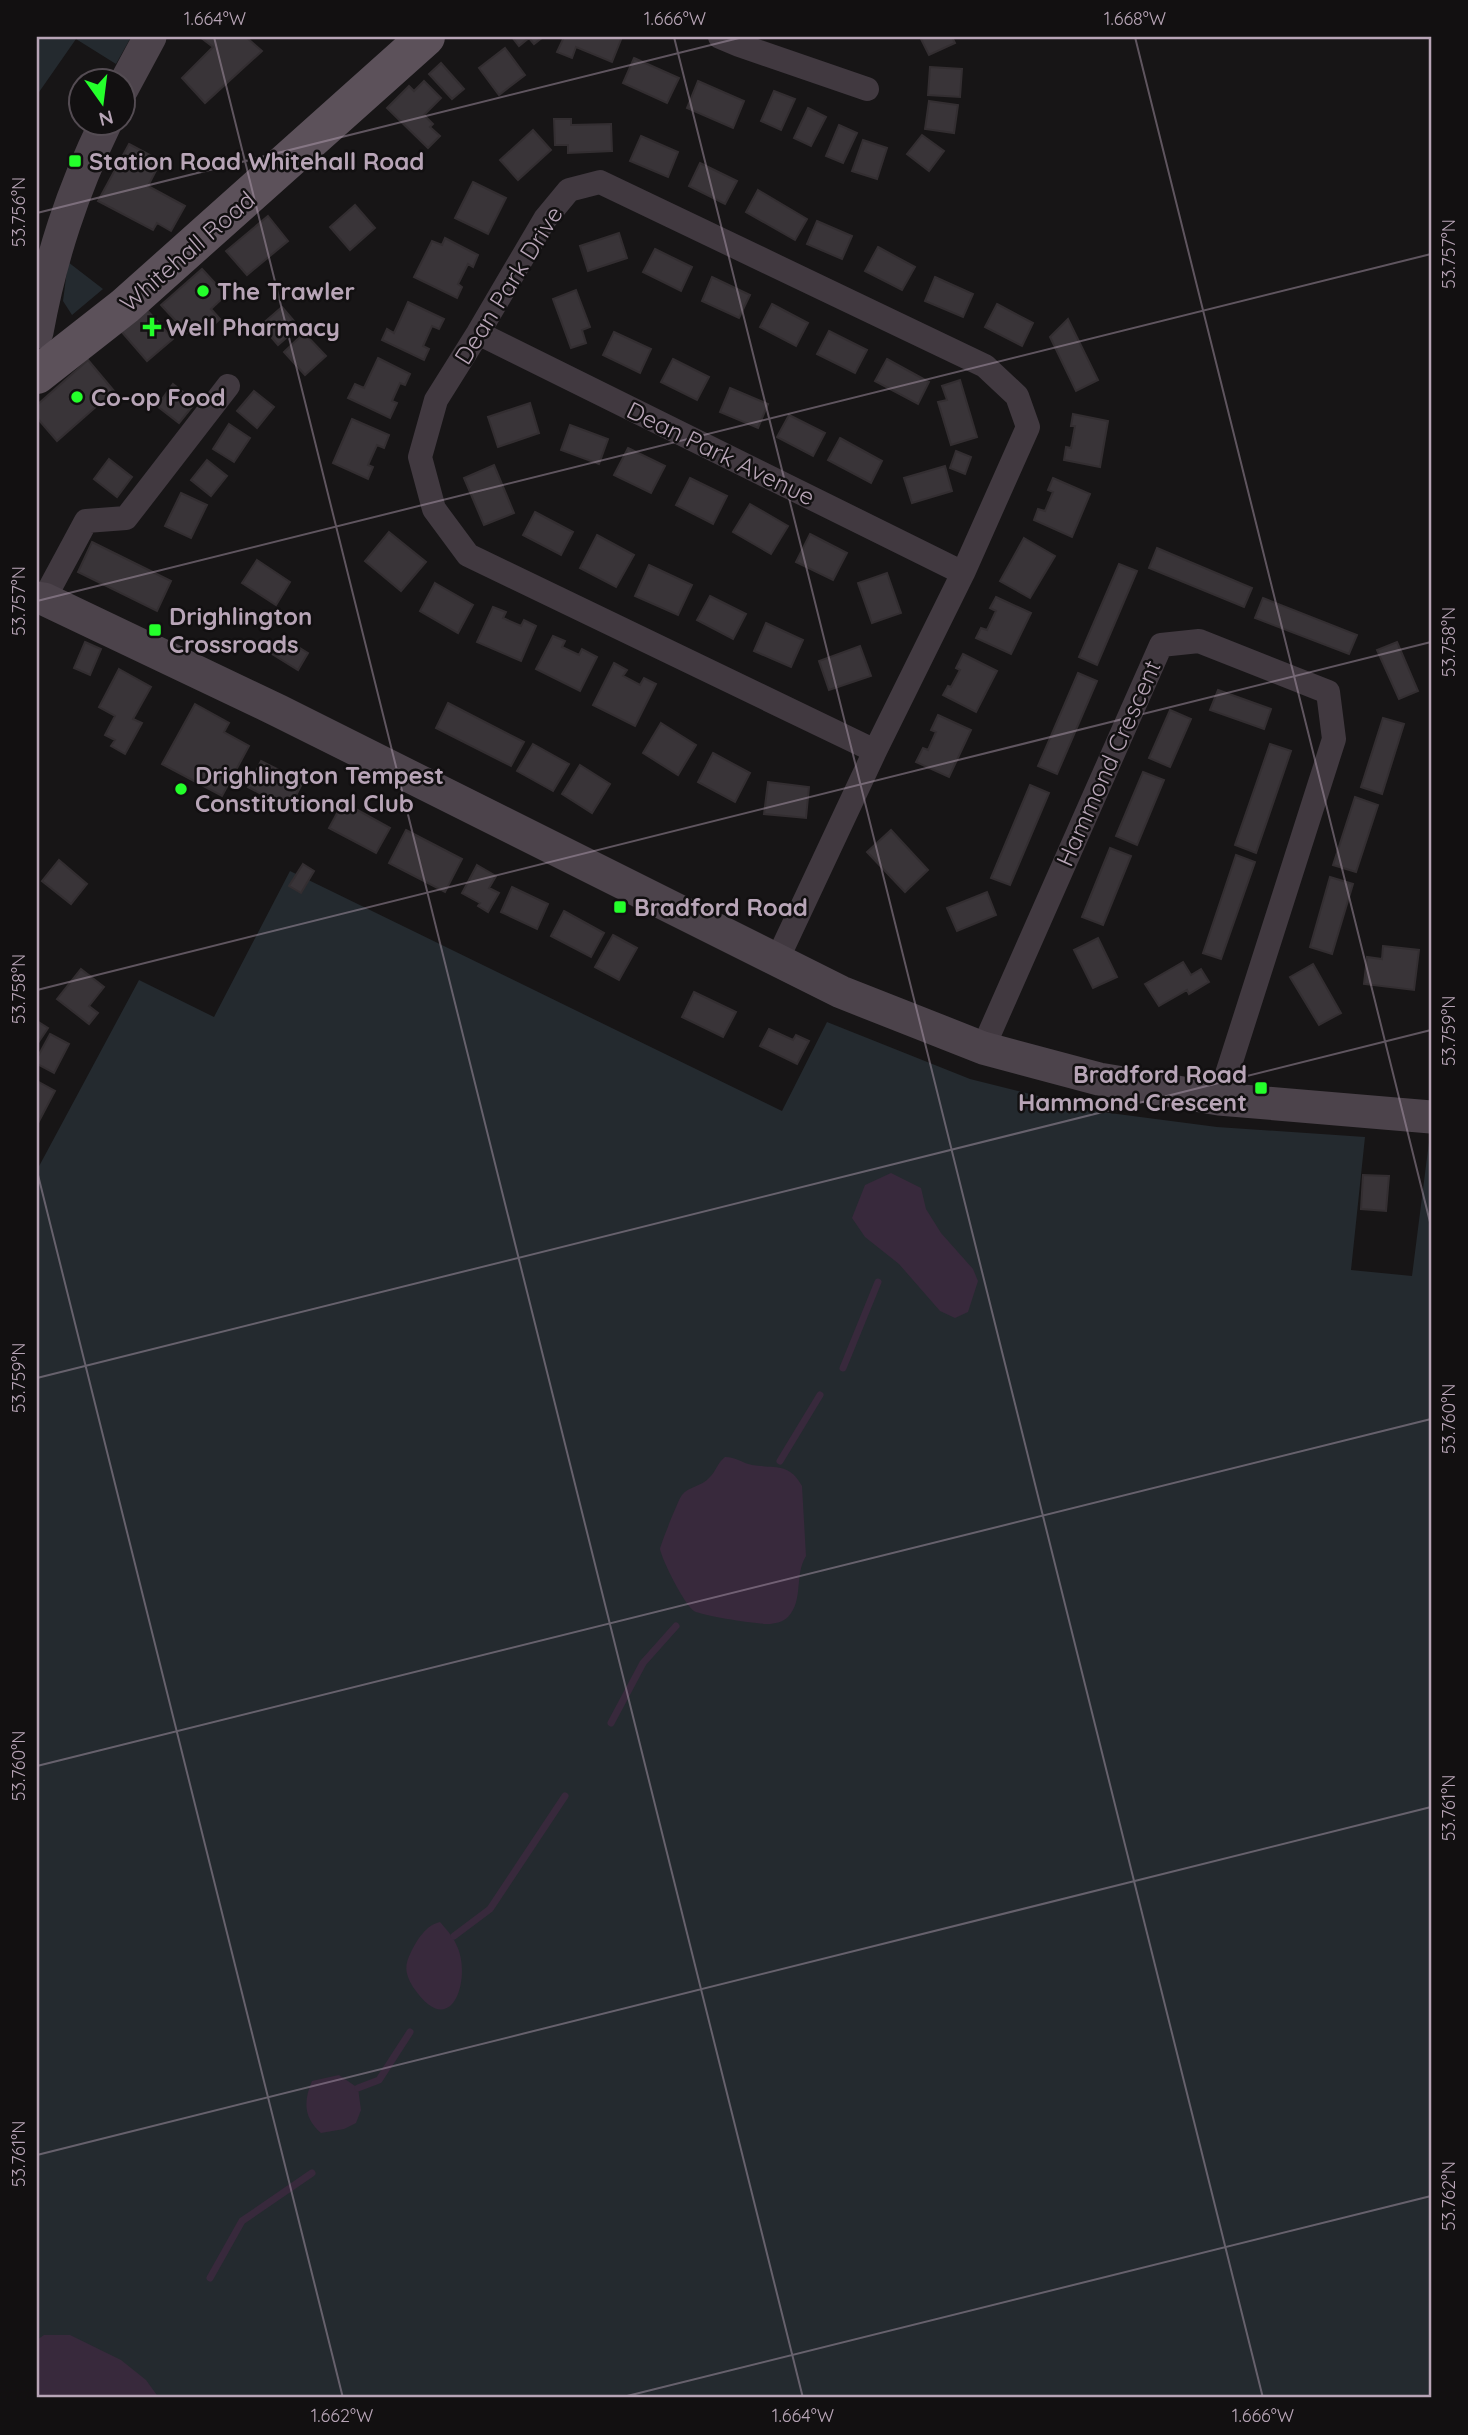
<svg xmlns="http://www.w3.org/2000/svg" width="1468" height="2435" viewBox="0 0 1468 2435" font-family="Quicksand,sans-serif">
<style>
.green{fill:#242a2f}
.water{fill:#38293c}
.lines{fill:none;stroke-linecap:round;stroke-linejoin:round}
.stream{stroke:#38293c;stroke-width:7}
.building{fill:#393438;stroke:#332e31;stroke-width:2}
.minor{stroke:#413940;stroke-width:24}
.secondary{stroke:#4c434b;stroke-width:33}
.primary{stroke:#5c515a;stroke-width:38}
.ticks{fill:none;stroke:#b8a5b7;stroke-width:2;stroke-opacity:0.45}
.poi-dot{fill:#24ff2b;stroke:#121011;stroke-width:2.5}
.labels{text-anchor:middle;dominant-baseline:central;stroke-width:5;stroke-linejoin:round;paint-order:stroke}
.poi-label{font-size:24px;font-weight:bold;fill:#b8a5b7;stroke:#121011;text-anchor:start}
.street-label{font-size:24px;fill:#b8a5b7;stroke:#121011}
.neatline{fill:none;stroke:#b8a5b7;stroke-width:2.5}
.ticks-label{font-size:18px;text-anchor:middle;fill:#b8a5b7}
</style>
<rect width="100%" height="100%" fill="#171516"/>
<path class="green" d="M37 37H131L116 64 76 39 37 95Z
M68 262 103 289 72 315 63 301Z
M290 871 782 1111 827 1022 970 1079 1102 1112 1217 1127 1365 1137 1351 1270 1412 1276 1429 1142H1431V2398H37V1170L139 980 214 1017Z"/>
<path class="water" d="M891 1173 921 1188 926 1209 941 1233 973 1269 978 1281 968 1312 955 1318 940 1311 899 1264 865 1237 852 1218 865 1185Z
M725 1457C736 1457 742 1463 752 1465 775 1469 789 1462 802 1486L806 1556C794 1575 804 1600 788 1617 783 1622 774 1624 768 1624 756 1624 703 1616 694 1611 685 1606 662 1560 660 1549 660 1546 679 1498 682 1495 688 1487 702 1486 709 1478 716 1472 717 1463 725 1457Z
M440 1922C446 1929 452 1935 456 1944 473 1976 452 2045 413 1987 405 1973 404 1966 411 1952 417 1940 426 1925 440 1922Z
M339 2075 358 2088 361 2110 356 2123 344 2129 321 2133C304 2118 303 2102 312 2081Z
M44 2335H70L121 2360 146 2380 159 2398H37V2340Z"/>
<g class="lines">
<path class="stream" d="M843 1368 878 1282
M780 1461 820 1395
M611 1723 643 1663 676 1626
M454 1936 490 1909 565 1796
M358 2088 379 2080 410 2032
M210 2278 242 2221 312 2173"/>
</g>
<path class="building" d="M200 37H246L262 51 205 103 182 78 213 47Z
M512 37H543L534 44 529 38 519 46Z
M564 37H622L612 62 576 47 572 58 557 52Z
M920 37H952L955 43 929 55Z
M505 48 525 75 499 95 479 68Z
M634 58 679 78 667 103 623 83Z
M441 63 464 89 452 99 429 74Z
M930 67 962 69 960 97 928 95Z
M424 81 441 98 424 115 433 124 430 127 440 136 428 148 387 108 409 86 414 91Z
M698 81 744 101 733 128 687 108Z
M774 91 795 99 781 130 761 121Z
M929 101 958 105 954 133 925 129Z
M808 108 826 117 811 146 794 138Z
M554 119H571V125L611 124 612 151 568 153V145H555Z
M839 125 857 133 843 163 826 156Z
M533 130 551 150 518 180 500 160Z
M922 135 944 151 929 171 907 154Z
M641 136 678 152 668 177 630 161Z
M863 140 887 148 877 179 852 171Z
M129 144 161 161 148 186 185 206 171 231 157 223 153 230 98 201Z
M700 163 737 181 725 204 689 186Z
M473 182 506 198 488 234 455 218Z
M758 190 807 219 795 240 746 212Z
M355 205 375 228 350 250 330 227Z
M268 216 288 241 247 275 226 251Z
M817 221 852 236 842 259 807 244Z
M619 233 627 258 588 271 580 246Z
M445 238 478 255 473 267 468 264 458 284 462 287 457 298 414 277 432 241 442 245Z
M878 247 915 267 902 290 865 271Z
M655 249 692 267 681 291 643 272Z
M202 269 226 295 211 309 220 319 205 333 197 324 187 333 161 305Z
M712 277 750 295 739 318 702 301Z
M935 277 973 294 963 317 925 301Z
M576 290 590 327 582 330 586 343 571 348 553 299Z
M408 302 444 319 439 329 432 326 423 346 429 349 424 360 382 340 387 329 394 333Z
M772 304 808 323 796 346 760 327Z
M997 304 1033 323 1022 346 985 327Z
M282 307 299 327 278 345 261 325Z
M146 309 173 339 147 361 121 331Z
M1068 319 1098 380 1076 391 1050 337Z
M829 331 867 350 855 373 817 354Z
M614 332 651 349 640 373 603 355Z
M304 333 326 356 305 375 284 352Z
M378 358 410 374 405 385 400 383 392 401 397 403 390 418 348 398 355 384 364 388Z
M673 359 709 377 697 400 661 382Z
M887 359 929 382 918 404 875 381Z
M88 360 114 391 57 441 37 418V405Z
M960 380 977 437 951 445 938 402 947 400 942 386Z
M173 384 196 402 179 423 157 406Z
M730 388 768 404 758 428 720 412Z
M254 391 274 407 257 428 237 411Z
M530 403 539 433 498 447 488 417Z
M1073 414 1108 421 1100 467 1064 460 1066 447 1071 448 1075 426H1071Z
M789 415 825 433 813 456 777 437Z
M352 419 389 435 384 448 377 445 368 465 373 467 368 479 333 463Z
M229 424 250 438 234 462 213 449Z
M570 425 608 439 599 464 561 450Z
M840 438 882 461 871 483 828 460Z
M628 448 665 466 651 493 614 475Z
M956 451 971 457 965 474 950 468Z
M109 459 132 477 117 497 94 479Z
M207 460 227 476 211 496 191 480Z
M494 465 514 513 484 525 464 478Z
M945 466 952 491 912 503 904 478Z
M690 478 727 496 713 524 676 505Z
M1053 478 1090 494 1072 537 1034 520 1038 509 1045 511 1053 492 1048 490Z
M181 493 207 505 191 538 165 526Z
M750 504 788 526 771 554 733 532Z
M535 512 573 532 561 555 523 535Z
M389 532 426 562 401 591 365 561Z
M810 534 847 553 833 580 796 562Z
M597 535 634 555 616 587 580 568Z
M1024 538 1055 556 1030 598 1000 581Z
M92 542 171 581 157 611 78 572Z
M1157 548 1252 588 1244 607 1149 568Z
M257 560 290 582 276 605 242 583Z
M1119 564 1137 571 1097 665 1079 657Z
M649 565 692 585 678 615 635 596Z
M887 573 901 613 872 623 858 583Z
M435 583 473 605 458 633 420 611Z
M710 596 746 614 733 639 697 620Z
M996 597 1031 613 1011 654 976 638 981 628 987 630 996 611 990 608Z
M1263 598 1357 635 1349 654 1255 618Z
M493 607 506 612 503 618 521 626 524 620 536 626 521 661 477 642Z
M766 623 803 640 791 667 754 651Z
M553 636 565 641 562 647 579 655 582 649 597 657 580 691 536 669Z
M282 637 308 653 298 670 272 654Z
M85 642 101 649 90 675 74 668Z
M1397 642 1418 691 1399 699 1377 650Z
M860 646 871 676 829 690 819 661Z
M963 654 997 671 976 712 943 695 948 686 951 687 960 670 956 668Z
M614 663 627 670 623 676 640 685 644 678 656 684 635 726 593 705Z
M119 669 151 687 133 719 142 723 125 754 111 746 115 740 105 735 115 716 99 707Z
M1078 673 1097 681 1057 774 1038 766Z
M1218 690 1271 709 1264 729 1210 710Z
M448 703 524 742 511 766 436 728Z
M195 704 229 723 224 732 249 746 222 796 162 764Z
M1170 710 1191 719 1170 767 1149 758Z
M938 715 971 730 949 777 916 762 923 748 928 750 936 732 931 730Z
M1383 718 1404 724 1382 794 1361 787Z
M661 723 696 745 678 775 643 753Z
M533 744 569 764 553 791 517 771Z
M1270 744 1291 751 1256 853 1235 845Z
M713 753 750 773 735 802 698 782Z
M261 761 303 782 289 809 248 787Z
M580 765 610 784 592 813 562 794Z
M1143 772 1164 780 1137 845 1116 836Z
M768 782 809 787 806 818 764 814Z
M1030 785 1049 793 1010 885 991 878Z
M1355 797 1378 805 1356 872 1333 865Z
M343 802 390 828 376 853 329 828Z
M406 830 462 859 445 892 389 863Z
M891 830 928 870 905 892 867 852Z
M1110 848 1131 856 1103 925 1082 917Z
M1236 855 1255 862 1221 959 1203 953Z
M59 860 87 884 71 904 42 881Z
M303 864 314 871 301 893 289 886Z
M477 865 496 876 489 888 499 893 488 912 478 906 480 903 462 893Z
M1330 877 1353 884 1332 954 1310 947Z
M512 887 548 904 537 929 501 912Z
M987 892 996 915 957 931 947 908Z
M564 911 604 933 591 957 551 936Z
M613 935 637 948 619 980 595 967Z
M1098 938 1117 977 1093 988 1074 950Z
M1383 946 1419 950 1414 990 1364 984 1367 957 1382 959Z
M1183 962 1191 975 1201 969 1209 982 1189 994 1187 990 1159 1006 1145 984Z
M1313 964 1341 1013 1319 1025 1290 977Z
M81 969 104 987 89 1006 98 1013 89 1024 57 999Z
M694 992 736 1012 723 1037 682 1017Z
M37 1021 48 1028 38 1043 37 1042Z
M769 1029 793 1040 796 1035 809 1041 797 1064 760 1046Z
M50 1034 69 1044 54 1073 37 1064V1058Z
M37 1081 55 1091 37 1125Z
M1363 1175 1389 1176 1386 1211 1361 1209Z"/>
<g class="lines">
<path class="minor" d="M720 37 739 45 867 89
M478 333 963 573
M44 599 86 521 126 518 228 386
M777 960 875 751 963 573 1028 427 1017 396 985 366 600 182 569 190 545 219 478 333 436 400 420 457 434 509 468 555 875 751
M983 1048 1161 645 1199 641 1328 692 1334 739 1219 1099"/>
<path class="secondary" d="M122 89 150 37
M37 332C51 256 72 192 106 122
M37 598 44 599 279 711 841 992 983 1048 1099 1079 1219 1099 1431 1117"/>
<path class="primary" d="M37 375 125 306 426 37"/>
</g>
<path class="ticks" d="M214 37 803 2398M674 37 1263 2398M1135 37 1431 1226M37 213 743 37M37 601 1431 254M37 990 1431 642M37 1171 343 2398M37 1378 1431 1030M37 1766 1431 1419M37 2155 1431 1807M619 2398 1431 2196"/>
<g class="poi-dot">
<rect x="68" y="154" width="14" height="14" rx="3.5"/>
<circle cx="203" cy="291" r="7"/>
<path d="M148.5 316.5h7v7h7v7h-7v7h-7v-7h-7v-7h7z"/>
<circle cx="77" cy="397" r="7"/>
<rect x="148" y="623" width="14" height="14" rx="3.5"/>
<circle cx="181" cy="789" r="7"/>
<rect x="613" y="900" width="14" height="14" rx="3.5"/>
<rect x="1254" y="1081" width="14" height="14" rx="3.5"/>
</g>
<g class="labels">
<g class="poi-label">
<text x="89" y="161">Station Road Whitehall Road</text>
<text x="217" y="291">The Trawler</text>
<text x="166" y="327">Well Pharmacy</text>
<text x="91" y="397">Co-op Food</text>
<text x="169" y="616">Drighlington<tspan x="169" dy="28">Crossroads</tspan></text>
<text x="195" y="775">Drighlington Tempest<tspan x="195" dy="28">Constitutional Club</tspan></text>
<text x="634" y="907">Bradford Road</text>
<text x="1247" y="1074" text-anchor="end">Bradford Road<tspan x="1247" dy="28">Hammond Crescent</tspan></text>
</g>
<g class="street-label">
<text transform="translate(187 251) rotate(-41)">Whitehall Road</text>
<text transform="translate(508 285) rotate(-58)">Dean Park Drive</text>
<text transform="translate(721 453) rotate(26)">Dean Park Avenue</text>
<text transform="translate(1108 763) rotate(-66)">Hammond Crescent</text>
</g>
</g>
<rect width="1468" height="2435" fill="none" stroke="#121011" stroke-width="77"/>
<g transform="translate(102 102) rotate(166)"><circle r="33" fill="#121011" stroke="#544c53" stroke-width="2"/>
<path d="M0-5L12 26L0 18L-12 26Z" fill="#24ff2b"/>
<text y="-10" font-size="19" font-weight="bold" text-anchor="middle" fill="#b8a5b7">N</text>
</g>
<rect x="38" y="38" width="1392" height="2358" class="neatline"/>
<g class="ticks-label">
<text x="215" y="25">1.664°W</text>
<text x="675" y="25">1.666°W</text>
<text x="1135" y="25">1.668°W</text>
<text transform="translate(19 212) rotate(-90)" y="6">53.756°N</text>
<text transform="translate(1449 254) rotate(-90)" y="6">53.757°N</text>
<text transform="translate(19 601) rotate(-90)" y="6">53.757°N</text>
<text transform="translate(1449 642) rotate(-90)" y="6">53.758°N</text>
<text transform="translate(19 989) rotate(-90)" y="6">53.758°N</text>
<text transform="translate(1449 1031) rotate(-90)" y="6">53.759°N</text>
<text transform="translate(19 1378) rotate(-90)" y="6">53.759°N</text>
<text transform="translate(1449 1419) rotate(-90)" y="6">53.760°N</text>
<text transform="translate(19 1766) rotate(-90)" y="6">53.760°N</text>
<text transform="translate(1449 1808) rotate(-90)" y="6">53.761°N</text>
<text transform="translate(19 2154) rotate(-90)" y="6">53.761°N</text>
<text transform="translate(1449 2196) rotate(-90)" y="6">53.762°N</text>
<text x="342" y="2422">1.662°W</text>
<text x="803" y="2422">1.664°W</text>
<text x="1263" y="2422">1.666°W</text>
</g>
</svg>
